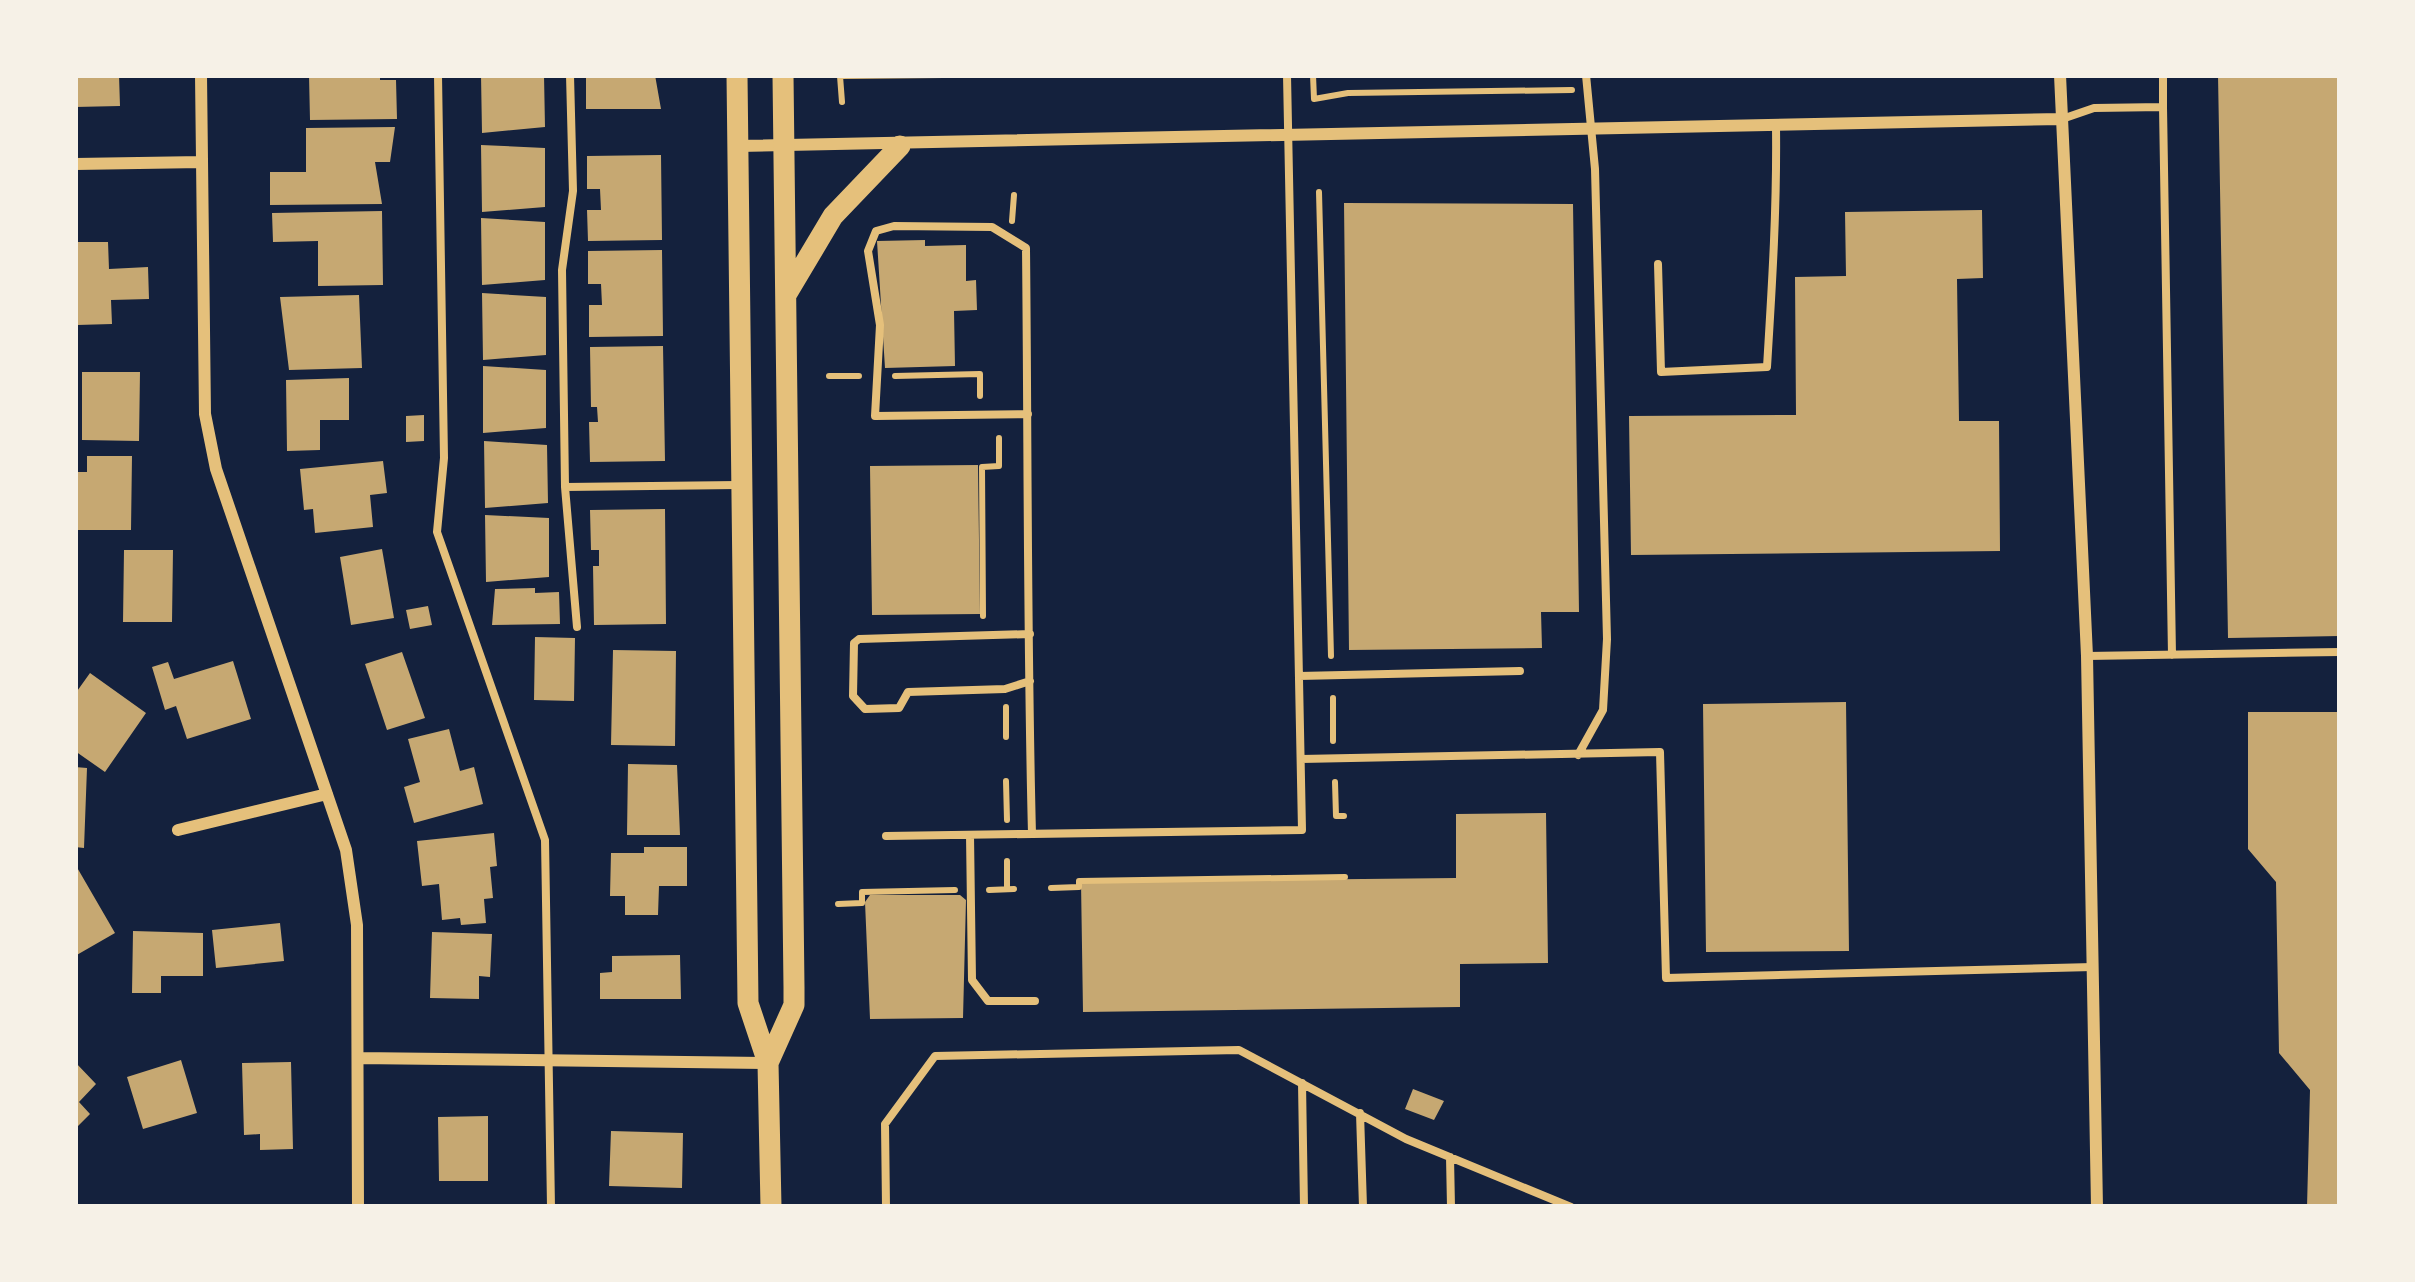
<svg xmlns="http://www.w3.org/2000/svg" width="2415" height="1282" viewBox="0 0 2415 1282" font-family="'Zilla Slab',serif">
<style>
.building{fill:#c6a872}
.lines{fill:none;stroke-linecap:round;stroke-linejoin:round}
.path{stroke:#e5c07b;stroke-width:6}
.service{stroke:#e5c07b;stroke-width:8}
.minor{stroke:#e5c07b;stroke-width:12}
.secondary{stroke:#e5c07b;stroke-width:21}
</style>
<rect width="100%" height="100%" fill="#14213d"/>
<path class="building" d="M75 75H119L120 106 75 107Z
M309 75H380V80H396L397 119 310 120Z
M481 75H544L545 127 482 133Z
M586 75H655L661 109H586Z
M2218 75H2340V636L2228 638Z
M395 127 390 162H375L382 204 270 205V172H306V128Z
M481 145 545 148V207L482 212Z
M661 155 662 240 588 241 587 210H601L600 189H587V156Z
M1344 203 1573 204 1579 612H1541L1542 648 1349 650Z
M1982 210 1983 278 1957 279 1959 421H1999L2000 551 1631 555 1629 416 1796 415 1795 277 1846 276 1845 212Z
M382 211 383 285 318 286V241L273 242 272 213Z
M481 218 545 222V280L482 285Z
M925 240V246L966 245V281L976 280 977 310 954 311 955 366 885 368 877 241Z
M75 242H108L109 269 148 267 149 299 111 300 112 324 77 325Z
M662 250 663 336 589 337V305H602L601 284H588V251Z
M482 293 546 297V355L483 360Z
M359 295 362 368 289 370 280 297Z
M663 346 665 461 590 462 589 422H598L597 407H591L590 347Z
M483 366 546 370V428L483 433Z
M82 372H140L139 441 82 440Z
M349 378V420H320V450L287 451 286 380Z
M424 415V441L406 442V416Z
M484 441 547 445 548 503 485 508Z
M87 456H132L131 530H75V472H87Z
M383 461 387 493 370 495 373 527 315 533 313 509 304 510 300 469Z
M978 465 980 614 872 615 870 466Z
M665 509 666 624 594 625 593 566H599V550H591L590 510Z
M485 515 549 518V577L486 582Z
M382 549 394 618 351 625 340 557Z
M124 550H173L172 622H123Z
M535 588V593L559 592 560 624 492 625 495 589Z
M428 606 432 625 410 629 406 610Z
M535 637 575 638 574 701 534 700Z
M613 650 676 651 675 746 611 745Z
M402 652 425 718 387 730 365 664Z
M233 661 251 719 187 739 176 706 165 710 152 667 168 662 174 679Z
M90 673 146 713 105 772 75 751V694Z
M1846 702 1849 951 1706 952 1703 704Z
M2248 712H2340V1207H2307L2310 1090 2279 1053 2276 882 2248 849Z
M449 729 460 771 474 767 483 804 414 823 404 787 420 782 408 739Z
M628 764 677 765 680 835H627Z
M75 767 87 768 84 848 75 847Z
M1546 813 1548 963 1460 964V1007L1083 1012 1081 882 1456 878V814Z
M494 833 497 866 490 867 493 898 484 899 486 923 461 925 460 918 442 920 439 884 422 886 417 841Z
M644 847H687V886H659L658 915H625V896H610L611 853H644Z
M75 864 115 933 75 956Z
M870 895H960L966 900 963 1018 870 1019 865 902Z
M280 923 284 961 216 968 212 930Z
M133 931 203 933V976H161V993H132Z
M432 932 492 934 490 977 479 976V999L430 998Z
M680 955 681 999H600V973L612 972V956Z
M181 1060 197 1113 143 1129 127 1077Z
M75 1062 96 1084 79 1102 90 1114 75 1129Z
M291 1062 293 1149 260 1150V1134L244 1135 242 1063Z
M1413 1089 1444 1101 1434 1120 1405 1109Z
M488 1116V1181H439L438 1117Z
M611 1131 683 1133 682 1188 609 1186Z"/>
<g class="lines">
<path class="path" d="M1313 75 1314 99 1348 93 1572 90
M840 76 842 102
M841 76 944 75
M1319 192 1331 656
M1012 221 1014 195
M829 376H859
M895 376 980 374V396
M983 616 982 467 999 466V438
M1333 698V741
M1006 707V737
M1006 781 1007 820
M1335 782 1336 816H1344
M1051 888 1079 887V881L1345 877
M1007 889V861
M989 890 1014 889
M838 904 862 903V892L955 890"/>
<path class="service" d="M438 75 444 458 437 532 545 840 551 1207
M570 75 573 191 562 270 565 487 738 485
M2163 75V107
M2062 119 2094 108 2163 107 2172 655
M1658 264 1661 372 1767 367C1772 286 1777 208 1776 126
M1028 414 875 416 880 325 868 251 876 231 894 226 992 227 1026 248C1028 443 1027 638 1032 834
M565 487 577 627
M1030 634 859 639 854 643 853 696 865 709 899 708 908 692 1005 689 1030 681
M2087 656 2340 652
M1299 676 1520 671
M1578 755 1603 710 1607 639 1595 169 1586 75
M1301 759 1660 752 1666 978 2093 967
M970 835 972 980 988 1001H1035
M886 836 1302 830 1287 75
M1302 1083 1304 1207
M1360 1113 1363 1207
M1450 1157 1451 1207
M886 1207 885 1124 935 1056 1239 1050 1406 1139 1571 1207"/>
<path class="minor" d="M201 75 205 414 216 469 346 850 357 925 358 1207
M2060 75 2087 656 2097 1207
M738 146 2062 119
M75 164 202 162
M178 830 327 794
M358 1058 768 1063"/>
<path class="secondary" d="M737 75 748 1003 768 1063 771 1207
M786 295 833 216 900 146
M768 1063 794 1005V987L783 75"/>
</g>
<rect width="2415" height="1282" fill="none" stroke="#f6f1e7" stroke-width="156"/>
</svg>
